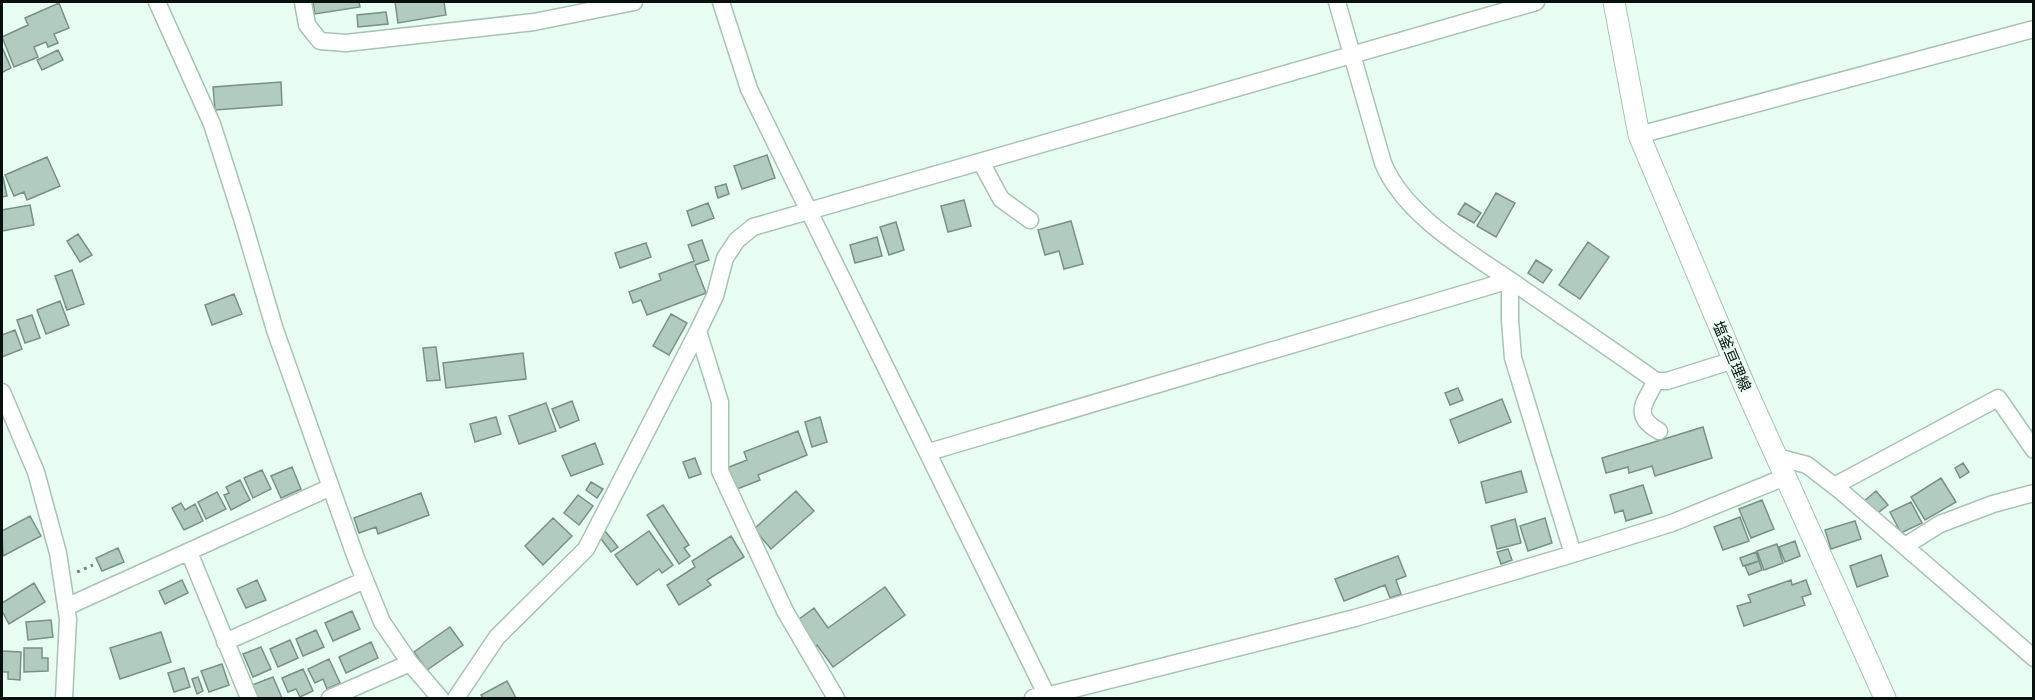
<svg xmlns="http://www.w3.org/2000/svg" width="2035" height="700" viewBox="0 0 2035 700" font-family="Montserrat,'Noto Sans JP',sans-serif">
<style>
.building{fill:#b1ccbf;stroke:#789185;stroke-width:1.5}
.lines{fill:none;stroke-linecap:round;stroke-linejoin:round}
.minor-casing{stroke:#a8c2b5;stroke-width:19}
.major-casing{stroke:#a8c2b5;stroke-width:23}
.path{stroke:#72827a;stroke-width:3;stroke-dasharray:3 4.5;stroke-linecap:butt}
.minor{stroke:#fff;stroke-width:16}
.major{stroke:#fff;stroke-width:21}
.labels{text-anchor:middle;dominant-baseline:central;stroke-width:4.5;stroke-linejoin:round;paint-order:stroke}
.street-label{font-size:15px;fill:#08110d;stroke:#e8fef3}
</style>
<rect width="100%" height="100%" fill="#e8fef3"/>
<path class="building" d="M313 2H359L360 7 315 14Z
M395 2H444L446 15 398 23Z
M59 3 69 28 54 34 58 43 48 47 46 42 34 47 38 57 14 67 2 37 28 25 25 18Z
M386 12 388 24 358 27 357 15Z
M2 47 11 68 3 72 2 70Z
M58 50 63 60 42 70 37 60Z
M281 82 282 105 215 110 213 87Z
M767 155 775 178 742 189 734 166Z
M47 157 60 186 27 200 24 192 14 196 5 175Z
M3 177 7 196 2 197V177Z
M726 184 729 194 718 198 715 187Z
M1496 193 1515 203 1496 237 1477 226Z
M964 200 971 226 948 232 941 206Z
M708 203 714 218 692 226 687 211Z
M1465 203 1481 213 1474 223 1458 214Z
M30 205 34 225 2 231V210Z
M1071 221 1083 264 1064 269 1059 251 1045 255 1038 230Z
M896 222 904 250 889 255 880 227Z
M78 234 92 255 80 262 67 241Z
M877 237 882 256 855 263 850 245Z
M702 240 709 260 695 265 706 293 647 315 641 300 633 303 629 292 661 280 659 274 694 261 688 245Z
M1588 242 1609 257 1580 299 1559 285Z
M646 243 651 257 620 268 615 253Z
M1536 260 1552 270 1543 283 1528 273Z
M72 270 84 304 67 310 55 276Z
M234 294 242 314 212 325 205 305Z
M60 301 69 325 46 334 37 310Z
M671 314 687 323 669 355 653 346Z
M32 315 40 338 25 343 17 320Z
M15 330 22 349 2 357V335Z
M436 347 440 380 427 381 423 348Z
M523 353 526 379 446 388 443 363Z
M1458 388 1463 400 1450 405 1445 393Z
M1502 399 1511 422 1459 443 1450 420Z
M572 401 579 420 560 428 552 409Z
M546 403 556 431 519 444 509 416Z
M496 417 501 434 475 442 470 424Z
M820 417 827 442 812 447 805 422Z
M1703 427 1712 458 1655 476 1652 466 1629 473 1628 467 1606 473 1602 458Z
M798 431 807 455 758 475 760 480 732 491 724 469 747 460 744 452Z
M595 443 603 464 571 476 562 456Z
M695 458 701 474 689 478 683 462Z
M1963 463 1969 472 1960 478 1955 468Z
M292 467 301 489 281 498 271 476Z
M262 470 271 489 253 498 244 478Z
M1521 471 1527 492 1486 503 1481 482Z
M1941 478 1956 502 1925 520 1911 497Z
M240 480 250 500 231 510 224 495 229 493 226 487Z
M591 482 603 489 597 498 586 490Z
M1643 485 1652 513 1626 521 1623 510 1615 513 1610 495Z
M796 491 814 511 771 549 754 529Z
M1876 491 1888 505 1874 516 1863 502Z
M217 492 226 509 206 519 198 502Z
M421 493 429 515 378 534 376 527 359 533 354 518Z
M578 495 593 506 579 525 564 513Z
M1762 500 1774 529 1751 538 1739 509Z
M1911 502 1922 523 1901 533 1890 512Z
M181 503 185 510 195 504 203 521 184 530 172 508Z
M663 505 689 545 684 548 690 556 679 564 647 515Z
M30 516 41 536 3 556 2 531Z
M1740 517 1749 541 1723 550 1714 527Z
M553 518 572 536 543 565 525 546Z
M1545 518 1552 543 1528 551 1520 526Z
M1515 519 1521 543 1497 549 1491 526Z
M1855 521 1861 539 1831 549 1825 530Z
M605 531 618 547 611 552 599 536Z
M649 531 673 565 662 573 659 569 637 585 615 555Z
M731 536 744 557 707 580 711 585 679 605 667 585 695 567 692 561Z
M1795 541 1800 556 1785 562 1779 547Z
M1777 544 1783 563 1764 570 1757 551Z
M118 548 124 562 102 571 96 558Z
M1508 549 1512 560 1501 564 1497 552Z
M1756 552 1759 561 1743 566 1740 558Z
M1881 555 1888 576 1857 587 1850 566Z
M1398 556 1406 576 1396 580 1401 594 1390 598 1385 585 1344 601 1335 579Z
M1759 561 1762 570 1749 575 1745 566Z
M182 580 188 593 165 604 159 591Z
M257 580 266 600 246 608 237 589Z
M1791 580 1792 585 1806 580 1811 594 1802 597 1805 605 1744 626 1737 606 1751 602 1748 595Z
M34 583 45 602 9 624 2 611V603Z
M885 587 905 615 833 667 817 645 813 648 794 623 814 608 828 628Z
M352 611 360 629 333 641 325 623Z
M51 620 53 637 28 640 26 622Z
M450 627 463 645 427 670 414 652Z
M316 630 324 647 303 656 296 639Z
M161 632 171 662 120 679 110 648Z
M290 640 298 658 278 667 270 649Z
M371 642 378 658 346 673 339 657Z
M261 647 271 669 253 677 243 654Z
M24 648H42V658H48V671L24 672Z
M2 651 21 652 20 680 8 679V672H2Z
M329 659 340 683 327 689 323 679 315 683 308 669Z
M222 664 229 685 209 692 201 671Z
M184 668 190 687 174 692 168 673Z
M303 669 313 691 300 697 296 689 288 692 282 678Z
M198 677 203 691 197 694 192 679Z
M273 677 282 698H258L252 685Z
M507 681 516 698H483L481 695Z"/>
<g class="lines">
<g class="minor-casing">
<path id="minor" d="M157 2 212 124 242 218 275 330 356 558 382 622 410 663 440 698
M303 2 307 25 320 41 346 43 534 22 634 2
M721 2 749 89 1048 698
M1337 2 1383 163C1405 217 1474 255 1520 287 1565 318 1611 349 1656 381H1667L1734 360
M1639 135 2034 29
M981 162 1001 199 1030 220
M698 331 720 402V471L785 611 836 698
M1656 381C1644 403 1632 416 1659 431
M2 392 36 472 58 553 68 619 64 698
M929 452 1510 280V320L1513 358 1573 554
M1777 457 1807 465 1842 492 2034 658
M1834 486 1998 398 2034 450
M1905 546 1940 524 1993 504 2034 493
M189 552 249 698
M66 607 331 487
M225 642 365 580
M330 698 410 663
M456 698 497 637 586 549 698 331 715 296 725 258 737 240 753 227 1536 2
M1033 698 1046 693 1050 695 1355 618 1573 554 1672 523 1785 477"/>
</g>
<g class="major-casing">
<path id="major" d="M1614 2 1639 135 1745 387 1885 698"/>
</g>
<path class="path" d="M77 572 93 565"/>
<use href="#minor" class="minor"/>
<use href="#major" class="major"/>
</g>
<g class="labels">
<g class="street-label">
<text transform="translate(1732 356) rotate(67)">塩釜亘理線</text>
</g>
</g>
<rect width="2035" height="700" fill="none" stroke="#08110d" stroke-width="6"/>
</svg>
